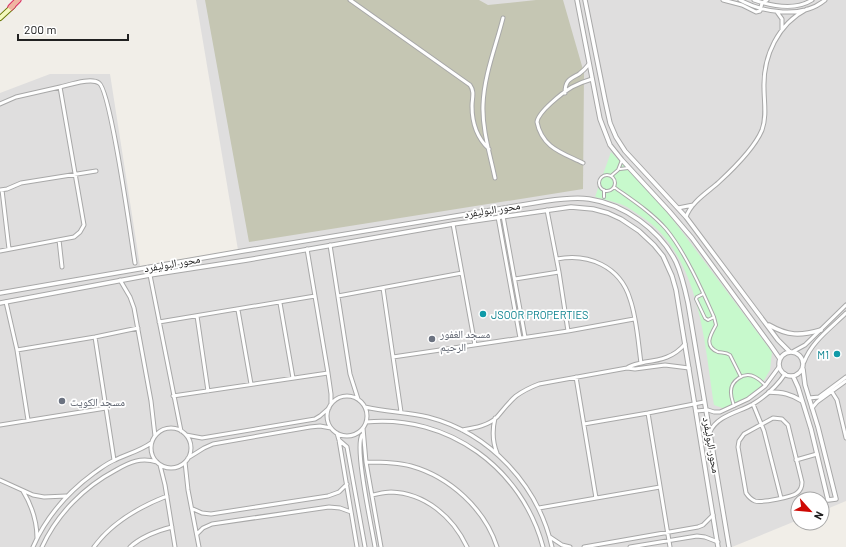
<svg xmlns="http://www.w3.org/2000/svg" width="846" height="547" viewBox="0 0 846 547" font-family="Barlow,'Noto Naskh Arabic',sans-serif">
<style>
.residential{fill:#dfdede}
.construction{fill:#c5c6b3}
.park{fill:#c7f9cc}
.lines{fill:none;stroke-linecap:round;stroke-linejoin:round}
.pedestrian-casing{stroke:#a8a8a8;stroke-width:4}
.minor-casing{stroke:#a8a8a8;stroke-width:5}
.tertiary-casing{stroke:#a8a8a8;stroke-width:5.5}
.secondary-casing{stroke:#6a7907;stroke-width:6}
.trunk-casing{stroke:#d92b62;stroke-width:7}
.pedestrian{stroke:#fff;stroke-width:2}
.minor{stroke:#fff;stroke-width:3}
.tertiary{stroke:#fff;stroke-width:3.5}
.secondary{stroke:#f4f9be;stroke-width:4}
.trunk{stroke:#f0b4a1;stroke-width:5}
.culture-dot{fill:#0f9aa8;stroke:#fff;stroke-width:1.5}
.worship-dot{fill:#6b7280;stroke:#fff;stroke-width:1.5}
.labels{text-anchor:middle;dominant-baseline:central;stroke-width:3.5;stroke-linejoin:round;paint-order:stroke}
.street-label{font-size:11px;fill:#212121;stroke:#fff}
.culture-label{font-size:11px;fill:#0d838f;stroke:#fff;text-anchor:start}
.worship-label{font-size:11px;fill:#5b616d;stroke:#fff;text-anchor:start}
</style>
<rect width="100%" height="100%" fill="#f1eee8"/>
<path class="residential" d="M196 0H846V501L822 511V499H798V520L732 547H0V93L50 74H110L140 266 238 250Z"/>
<path class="construction" d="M205 0H479L488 5 536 0H563L584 73 583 189 249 242Z"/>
<path class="park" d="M611 152 662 205 772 352 770 370 756 394 728 410 714 405C705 347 701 273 657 229 649 221 636 213 627 207 618 202 605 200 595 197Z"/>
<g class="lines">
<g class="pedestrian-casing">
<path id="pedestrian" d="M620 169 628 168
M599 183a8 8 0 1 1 16 0a8 8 0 1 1-16 0Z
M611 176 618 170 622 160
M614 187C632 200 651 212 666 229 685 252 702 290 714 317L716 325C711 334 703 346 718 352 722 353 726 352 730 355L741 377
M604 197V190
M703 294 697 297 696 299 705 318 708 320 714 317
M734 406C733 402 731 398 731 393 730 381 744 371 755 377 759 379 762 382 765 385"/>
</g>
<g class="minor-casing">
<path id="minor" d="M350 0 470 85C475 92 472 98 472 106 472 122 477 138 489 149
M723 0 742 5 756 12 760 11 762 3 767 0
M740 0C764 13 802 19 825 0
M754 0C772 6 795 11 812 0
M777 12 782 19V30
M60 87C69 85 91 77 99 83 111 91 131 239 135 263
M565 93C565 80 570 79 579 74 583 71 586 68 589 64
M0 104 16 97 60 87 84 225 80 232 74 237 0 251
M583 163C563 153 542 148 537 122 538 112 562 93 572 87 578 84 585 81 592 79
M495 178C490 154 482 129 483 105 484 75 496 46 503 18
M0 190 7 189 21 183 96 171
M2 190 9 249
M678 208 693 205
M547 210 559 272 568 331
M503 216 525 337
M498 217 520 338
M686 217C691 202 708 192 719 182 732 170 755 147 762 130 767 116 764 102 764 88 763 56 778 24 807 9
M453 224 475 345
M59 240 62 267
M330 245 350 374 358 399
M307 249 328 373 331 394V403
M557 259C588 253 620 266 630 299 637 319 638 342 641 363
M150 275 181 431
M515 279 559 272
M120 280 130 297 134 308 151 401 155 436
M383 288 401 412
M338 296 462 273
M6 302 17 350 28 420
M280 303 293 378
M238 310 251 384
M197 316 208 391
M159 322 315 296
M95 337 114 460
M17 350 95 337 138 328
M794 351 805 345 846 305
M393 357 568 331 634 319
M804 362C812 341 831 328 846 313
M627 368C632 364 638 364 645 362 661 360 674 357 685 344
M576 377 596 498
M832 392 837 400 846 438
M327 416a20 20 0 1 1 40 0a20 20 0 1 1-40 0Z
M173 396 328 373
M809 398 819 397 846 377
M753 404 764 431 781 498
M365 407C386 412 407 412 428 417 490 433 538 485 552 547
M812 408 817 402 846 381
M696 411 708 410 714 412H720L748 399 765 386 779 367
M648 413 670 547
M495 418C492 431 492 441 497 453
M773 418 782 419 788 425 802 482C802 486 801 490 797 493 793 497 761 503 755 501 750 499 748 496 746 493L738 447 739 441 744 434Z
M366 422C448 414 522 468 543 547
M584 424 648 413 704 402
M0 425 106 408
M363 428 366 462 381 547
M151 448a20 20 0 1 1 40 0a20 20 0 1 1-40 0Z
M462 430C474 428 488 426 497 417 503 410 509 402 516 396 523 391 531 387 539 384L627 368 635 369 665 365 689 368
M710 432C717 415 740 412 753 404 766 396 777 386 785 374
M337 433 339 440 357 547
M186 435 202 438 315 419 320 416 329 408
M362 435C354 447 372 528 375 547
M339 440 347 447 365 547
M188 458 204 448 213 444 310 427 320 426 331 428
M796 460 817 454
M185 462 188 490 199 547
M366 462C381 462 396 462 411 466 450 477 485 509 497 547
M160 465 165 485 175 547
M0 480 33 495 44 497 66 496
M23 491C32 506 37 520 37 538
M372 495C378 494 385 492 391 492 425 493 453 517 467 547
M539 508 660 487
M193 509 202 513 211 514 328 496 339 492 347 484
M197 534 203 528 212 524 329 507 340 508 351 512
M550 537 562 545 570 547
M33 547C46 517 68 492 94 473 100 469 107 463 115 460 127 454 140 451 151 443
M42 547C57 514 84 487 116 470 130 462 141 457 157 462
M94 547C112 522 139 507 167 496
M130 547C142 536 156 531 172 527
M584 547 698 527 703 525 713 515
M630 547 697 536 705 537 718 542"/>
</g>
<g class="tertiary-casing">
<path id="tertiary" d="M577 0 600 119 610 145 622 160 669 211 692 238 771 346 780 359
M585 0 605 100 610 123 616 137 625 151 686 217 778 340 789 351
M0 293 243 251 546 201C560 199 575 197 589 199 624 204 660 230 676 262 682 275 685 289 688 303L729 547
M0 303 150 275 247 260 453 224 571 207 593 209 608 213 621 219 639 231 654 245 663 256 672 276 676 290 718 547
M769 325C788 336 800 336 821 330
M779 364a12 12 0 1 1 24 0a12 12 0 1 1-24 0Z
M793 376 798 387 811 429 828 500 836 499 818 427 805 385 803 369
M769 392C782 392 791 394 802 401"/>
</g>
<g class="secondary-casing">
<path id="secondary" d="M0 18 13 6"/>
</g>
<g class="trunk-casing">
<path id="trunk" d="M11 7 18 0"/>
</g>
<use href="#pedestrian" class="pedestrian"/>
<use href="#minor" class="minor"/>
<use href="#tertiary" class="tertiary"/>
<use href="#secondary" class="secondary"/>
<use href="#trunk" class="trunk"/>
</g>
<g class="culture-dot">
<circle cx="483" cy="314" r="4"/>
<circle cx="837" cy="354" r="4"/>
</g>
<g class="worship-dot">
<circle cx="432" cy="339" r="4"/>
<circle cx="62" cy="401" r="4"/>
</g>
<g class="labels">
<g class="street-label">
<text transform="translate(492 209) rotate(-9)">محور البوليفرد</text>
<text transform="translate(172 263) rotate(-10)">محور البوليفرد</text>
<text transform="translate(712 445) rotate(80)">محور البوليفرد</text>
</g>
<g class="culture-label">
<text x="491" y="314">JSOOR PROPERTIES</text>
<text x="829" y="354" text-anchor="end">M1</text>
</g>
<g class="worship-label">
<text x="440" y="333">مسجد الغفور<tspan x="440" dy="13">الرحيم</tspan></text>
<text x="70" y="401">مسجد الكويت</text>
</g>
</g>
<g transform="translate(810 511) rotate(117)"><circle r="19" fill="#ffffff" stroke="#a6a6a6"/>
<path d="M0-3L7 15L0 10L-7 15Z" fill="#ce0803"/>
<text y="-6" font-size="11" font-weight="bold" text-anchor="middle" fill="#212121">N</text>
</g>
<path d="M18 34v6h110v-6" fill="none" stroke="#212121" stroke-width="2"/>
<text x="24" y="34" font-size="12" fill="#212121" stroke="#ffffff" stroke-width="3" paint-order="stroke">200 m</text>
</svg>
